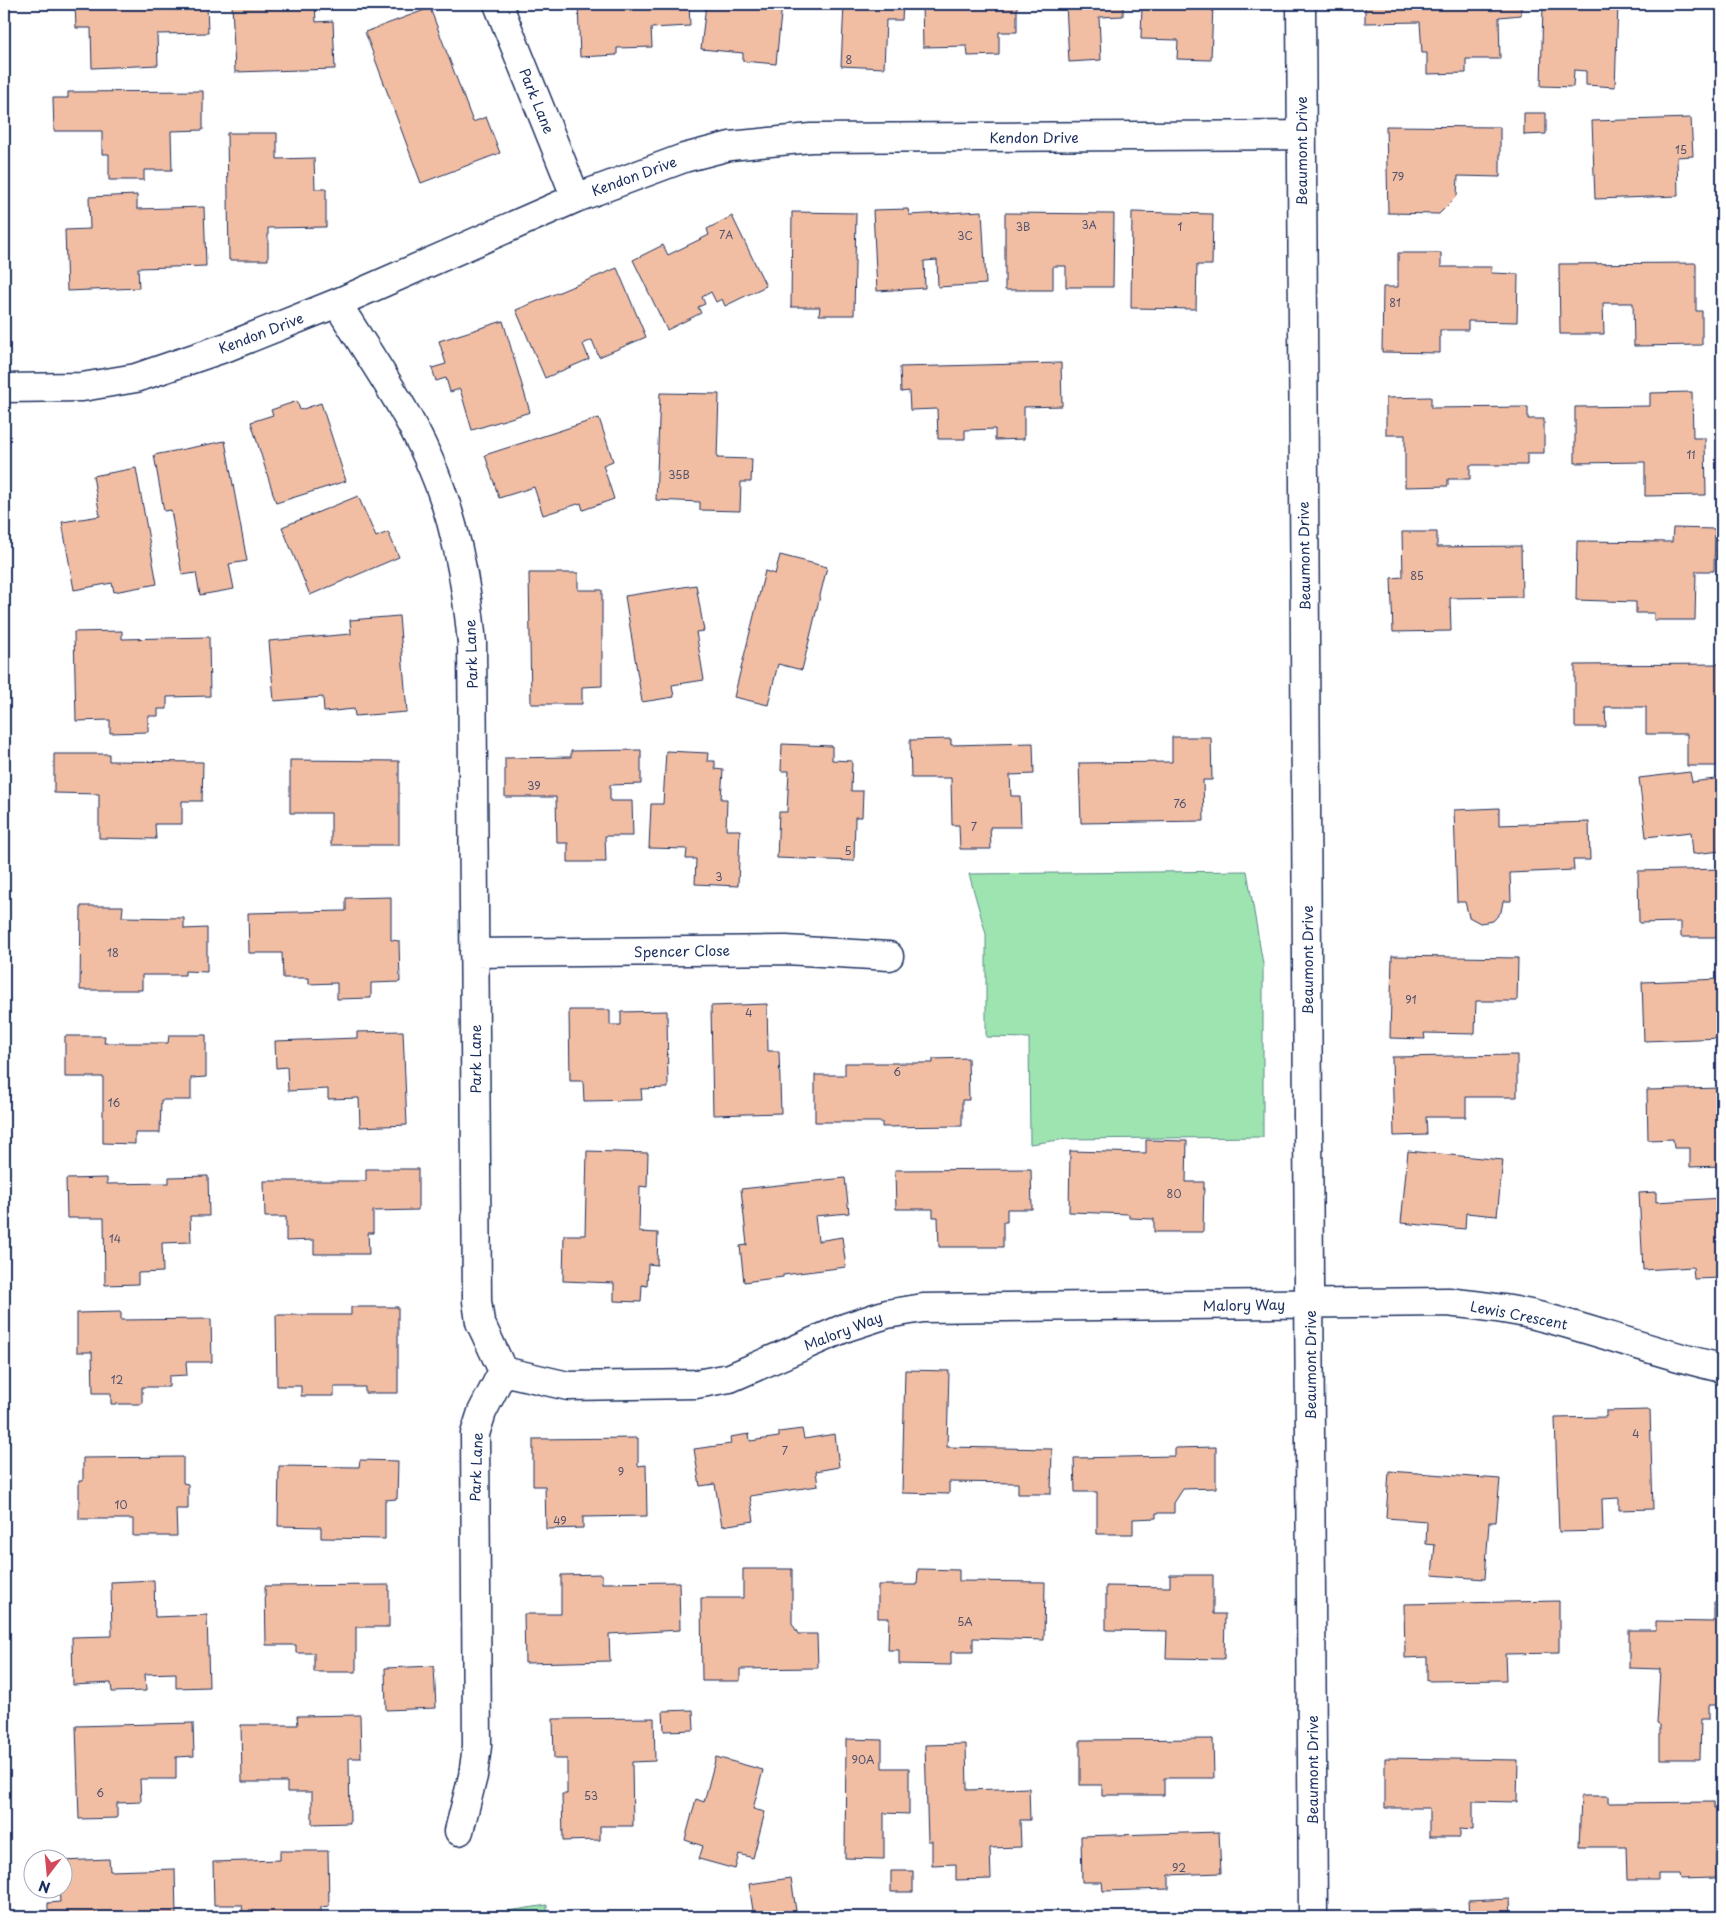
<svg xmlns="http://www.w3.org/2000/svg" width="1726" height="1921" viewBox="0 0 1726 1921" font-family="'Playpen Sans',sans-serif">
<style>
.green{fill:#9ee4b1;stroke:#5c8a88}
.building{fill:#f2bea3;stroke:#1b2f5e}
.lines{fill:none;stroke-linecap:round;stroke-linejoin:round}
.minor-casing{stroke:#1b2f5e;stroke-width:31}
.minor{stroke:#fff;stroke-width:28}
.labels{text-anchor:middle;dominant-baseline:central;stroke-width:4;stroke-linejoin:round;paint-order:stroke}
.number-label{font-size:11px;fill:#51536f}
.street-label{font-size:14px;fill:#1b2f5e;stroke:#fff}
</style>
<rect width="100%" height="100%" fill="#fff"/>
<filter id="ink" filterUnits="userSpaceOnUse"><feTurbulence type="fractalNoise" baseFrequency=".02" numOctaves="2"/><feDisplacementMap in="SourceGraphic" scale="10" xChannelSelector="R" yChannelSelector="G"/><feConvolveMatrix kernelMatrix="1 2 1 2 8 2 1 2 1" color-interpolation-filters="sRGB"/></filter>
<g filter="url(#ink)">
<path class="green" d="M1247 871 1263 964V1137L1067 1139 1030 1144 1029 1038 986 1037V934L969 874Z
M547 1905V1917H489V1914Z"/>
<path class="building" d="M75 4H207L208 33 157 34 158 65 92 68 91 28H76Z
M232 4H315L316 22 333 21 335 69 235 72Z
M578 4H689L690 26 651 28 652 47 617 48V55L580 57Z
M706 4H782L776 64 743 61V53L701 49Z
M844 4H903L902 20H886L884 68 841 66Z
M922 4H1017V32H999V55L968 56 967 46 923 47Z
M1066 4H1123V16L1099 17 1101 60 1069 62Z
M1142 4H1213L1211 60 1177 59 1178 40 1141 39Z
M1365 4H1521V15L1499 17 1500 59H1466V73L1427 74V53H1422L1420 22 1365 23Z
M1543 4H1618L1615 87 1586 85V71L1574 70 1573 87 1541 86Z
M430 8 473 122 486 117 500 153 421 183 365 32Z
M203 91V130L171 131 172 170H144V180H109V154H102V131H54L53 98H68V92Z
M1524 113H1546V134L1524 135Z
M1691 118 1693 156 1677 157 1678 196 1595 199 1592 121Z
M1386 126 1500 127V177L1458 176 1457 196 1439 214 1388 213Z
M227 133H277V159L314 158 315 189H326V227L268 228V260H229Z
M137 195V209L204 207 206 266 138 268 139 288 67 291 65 230 90 229 89 197Z
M908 209 909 215 982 211 986 284 938 287 937 260 924 261 925 288 877 291 873 210Z
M792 212 856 213 854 315H819L820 307H791Z
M1132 212 1213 214 1212 265H1197L1196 309 1131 308Z
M1005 213 1114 214 1113 287H1066V266H1053V290H1005Z
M732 216 766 286 725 306 722 299 716 302 711 292 702 297 705 304 698 307 701 313 667 330 633 260 663 245 668 255 709 235 707 229Z
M1398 253H1441V267H1492L1491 273 1518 274 1517 322 1468 321V330H1440V353L1382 352 1383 287H1398Z
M1696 263V311H1702V345L1634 346 1633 303H1603L1604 334H1560L1559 264Z
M617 268 646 337 599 357 592 340 583 344 589 359 545 378 516 310Z
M503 321 530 412 472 430 460 389 450 392 446 378 436 381 432 368 446 364 439 341Z
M1061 363 1062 406 1024 407V439L995 440V429L965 430V439H938L937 409 910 410 909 391 901 392 900 367Z
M1692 392 1693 438H1705L1706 495 1645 496V462L1575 463V407L1650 406V393Z
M660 393 719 394 717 458 752 459 751 482H741L740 511 700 510V502L656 500Z
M1431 397V408L1528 407V419H1544V453H1527V465H1470V479H1448V486L1405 487V435H1386V398Z
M297 401 300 410 321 403 346 481 276 503 251 422 273 415 271 410Z
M599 418 613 461 603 465 614 499 583 510 581 503 543 515 534 487 499 498 485 455Z
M225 441 247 561 229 564 234 589 200 595 196 573 182 575 171 510 164 511 154 455Z
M136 468 157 584 114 592 112 583 74 590 62 522 100 516 93 476Z
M358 496 376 537 388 532 399 557 310 595 282 527Z
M1673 528 1715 529 1714 571H1696L1695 620H1654V613H1636V602L1576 600 1577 541 1672 542Z
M1402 532H1437V547L1521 546 1522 597 1450 598 1451 631 1393 632 1391 578 1403 577Z
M780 555 827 567 802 670 778 664 768 705 734 697 765 571 775 574Z
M529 573H578V590H602V686L582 687V704H531Z
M696 585 704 631 696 632 704 680 672 685 674 697 642 702 625 596Z
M399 616 407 712 355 716 354 709 324 712 323 697 274 701 269 641 351 634 350 620Z
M122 631V639L209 637 210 696 167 697V709H158V716H148V732L110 733V720L76 721 74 632Z
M1722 664 1720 766H1687V734H1646V707H1605L1606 727H1575V665Z
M1172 737H1211L1212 780H1203L1204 821 1081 823 1079 763 1172 762Z
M951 739V745L1033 743 1034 774 1010 775 1011 796H1020L1021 827H990L991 849H960L959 825H952L951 778H911L910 740Z
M782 744 832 746V760L852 761 851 791H863L862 817H855L854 861 777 858 779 812H787L789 771H781Z
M641 750V784L610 785V801H632L633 836H605L606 862H568V843H557L556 797H505V758L571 757V751Z
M666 751 708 753 707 761H715V769L723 770 721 799H727L726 830H740L738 886 695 884 696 859H686L687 849 649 848 651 804H663Z
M54 754H109V761L203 762 202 801H182V824H155L156 839 99 838V794L54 793Z
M290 760 399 761V845H331V813H290Z
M1690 772 1692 782 1722 778V851L1693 854 1691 832 1646 837 1639 778Z
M1499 808V825L1589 822 1590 860H1573L1574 870 1510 873 1511 901H1503L1501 912 1493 921 1480 923 1469 917 1465 902H1457L1454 810Z
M1722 869V937H1681V922L1639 923 1638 871Z
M391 897V940L399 941 400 982 371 983V998L337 999V983L309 984V978H283L282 953H249L248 913 346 911V898Z
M81 906H123L122 917 184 918V929L207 928V972L185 971V975H142V990H80Z
M1392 956 1518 958 1517 1001H1476L1475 1034 1424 1033 1425 1039 1390 1038Z
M1722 979V1038L1644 1041 1642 982Z
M767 1004 768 1051H779L781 1113 713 1115 711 1006Z
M569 1010H610V1025H621V1012L667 1011 668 1088 641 1089 642 1100 584 1101 583 1081H570Z
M403 1031 407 1125 360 1127 359 1098 328 1099V1089L288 1091 287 1067 276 1068 275 1041 357 1038V1032Z
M169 1035H206V1077L191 1078V1100H161L160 1133H135V1144L103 1143V1077H65V1036H105L104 1043H168Z
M1517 1055V1097H1466V1117H1426L1427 1135 1394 1136 1392 1057Z
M968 1058 969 1100H962V1126L882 1127V1122H815V1075H845V1063H933V1059Z
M1722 1088V1166L1690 1167V1148H1674L1673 1139 1648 1140 1647 1090Z
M1146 1140 1187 1141 1186 1182H1204L1203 1232H1154V1219L1129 1218V1214L1069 1212 1070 1151 1146 1153Z
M587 1151 648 1153 647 1187 640 1186 639 1232 658 1233 657 1265 648 1264 647 1286 642 1285 641 1302 614 1301V1283L563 1281 564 1235H585Z
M1408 1151 1503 1160 1497 1216 1466 1213 1465 1229 1401 1223Z
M366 1169H418V1210L373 1211V1233H368L369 1254H314V1240L286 1241V1217H265L264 1181H366Z
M1031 1169 1032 1209H1007V1222H1003V1247H939L938 1217H933V1209H896L895 1170Z
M208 1176 209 1216H190L191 1242 162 1243 163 1272 138 1273V1284L105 1285 104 1218H67L66 1179 107 1178V1184L169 1183V1177Z
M845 1178 849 1213 815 1216 818 1241 842 1237 846 1267 783 1275V1277L744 1282 740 1246 747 1245 741 1189Z
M1656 1192V1202L1722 1198V1278L1694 1279 1693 1267 1643 1270 1639 1193Z
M351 1307H398V1393H365V1387H334V1396H301V1386H277L276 1315H351Z
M121 1312V1320L211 1319 212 1362H186L187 1375 169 1376V1387H142V1404H111V1393H93L92 1352H77V1313Z
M905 1370 949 1371 947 1447 1052 1449 1051 1494H1018V1483L949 1482V1494L902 1493Z
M1650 1410 1653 1509 1619 1510V1498L1602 1499 1603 1531 1559 1532 1555 1418 1606 1417V1411Z
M802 1429 804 1439 835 1434 839 1467 816 1471 818 1486 750 1496 754 1521 722 1526 715 1484 700 1486 694 1449 731 1444 730 1437 749 1434 750 1441 779 1437V1432Z
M638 1438V1466L646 1465 647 1516 583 1517V1528L546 1529 545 1486H533V1439Z
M1216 1447V1488L1183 1489 1174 1503V1513H1156V1518L1133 1519V1534H1097V1492H1075L1074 1458 1175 1456V1448Z
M183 1457V1483L188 1484V1509H176L177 1536H133V1519H79V1481H83V1458Z
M360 1460 398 1461 397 1499 385 1500V1539L321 1538V1527L278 1526 279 1466 359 1467Z
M1389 1471 1500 1479 1496 1522H1489L1485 1579 1432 1575 1435 1545 1426 1544 1427 1521 1386 1518Z
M743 1569H792V1623L798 1634H817L818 1668 740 1669V1681H702L701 1598H743Z
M918 1569 959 1570V1581L1045 1582 1044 1640 973 1638V1652H951V1665L899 1664V1650H888L889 1618H878V1585H917Z
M602 1574V1583L679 1582 680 1630 609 1634 610 1661 525 1663 524 1614H561V1575Z
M1170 1575H1213V1614H1225L1224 1659 1166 1658 1167 1631 1106 1630V1586L1170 1587Z
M154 1580 155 1617 207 1615 209 1687 176 1688V1673L145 1674 146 1691 112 1692 111 1683 73 1685 72 1637 112 1636 111 1582Z
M389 1585V1627H356V1672H314V1653H296V1645H266L265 1586Z
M1559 1601V1653L1505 1654 1506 1680 1427 1681V1657L1405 1658 1404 1604Z
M1714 1602 1722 1603V1705H1709V1719H1701L1700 1759H1660V1725L1657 1724 1660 1669 1629 1668V1630H1656V1621L1714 1622Z
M434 1666 436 1708 386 1710 385 1668Z
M693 1710 694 1730 664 1731 663 1711Z
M360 1715 361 1758H349L350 1823 312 1824V1792H287V1782H242L241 1725H298L297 1716Z
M654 1718 655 1761 632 1762 633 1826H600V1840L563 1841 562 1794H567V1759H554L553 1719Z
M193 1723 194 1756 176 1757V1779H140L141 1802 117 1803V1818L79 1819 76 1726Z
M846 1739 882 1740V1768H909V1814L884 1813V1859L845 1858Z
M1213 1739 1214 1778H1164V1795H1102V1785H1080V1740Z
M966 1744 967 1790 1029 1788 1030 1820H1020L1021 1847 990 1848 991 1879 956 1880V1864L932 1865V1841H928L925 1745Z
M716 1757 763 1770 753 1809 765 1812 753 1858 739 1854 735 1869 699 1859 703 1846 685 1840 696 1799 704 1802Z
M1385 1758 1518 1760 1517 1802 1473 1801V1830L1460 1829V1837H1429V1808H1385Z
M1581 1796H1609V1803L1714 1802V1809H1722V1853H1716V1878L1680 1879 1679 1874H1658V1880H1627L1626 1847H1579Z
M1219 1832 1221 1873 1169 1875V1889L1103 1891 1102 1882H1082L1081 1836Z
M280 1851H328L329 1906 321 1907V1917H243L242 1905H214L213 1862 280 1860Z
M109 1859 110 1871 175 1869 176 1917H48V1903L60 1902 59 1888H62V1861Z
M891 1871H913V1892H891Z
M791 1878 797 1917H754L749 1884Z
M1510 1899 1511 1917H1456H1469L1468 1901Z
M1436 1909 1437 1917H1390V1911Z"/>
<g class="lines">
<g class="minor-casing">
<path id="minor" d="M498 4 576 198
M1301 4 1313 1917
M337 303C368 354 404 404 428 458 455 517 466 579 472 643L477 1301 480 1322 503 1371
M4 388 82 387 136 378 227 347 337 303 576 198 684 158 730 146 811 138 1300 135
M474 953 786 950 889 956
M503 1371 568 1386 696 1384 730 1378 847 1327 887 1314 923 1308 1448 1302C1481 1306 1514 1309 1546 1318 1605 1333 1662 1355 1722 1368
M459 1831 473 1776 477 1746 475 1434 482 1412 503 1371"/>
</g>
<use href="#minor" class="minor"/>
</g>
</g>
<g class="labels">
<g class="number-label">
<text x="849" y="59">8</text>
<text x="1681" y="149">15</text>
<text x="1398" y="176">79</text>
<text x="1089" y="224">3A</text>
<text x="1023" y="226">3B</text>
<text x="1180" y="226">1</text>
<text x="726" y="234">7A</text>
<text x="965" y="235">3C</text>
<text x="1395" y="302">81</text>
<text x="1691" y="454">11</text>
<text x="679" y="474">35B</text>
<text x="1417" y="575">85</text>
<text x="534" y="785">39</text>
<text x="1180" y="803">76</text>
<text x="974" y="826">7</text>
<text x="848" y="850">5</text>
<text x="719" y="876">3</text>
<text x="113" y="952">18</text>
<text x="1411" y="999">91</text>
<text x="749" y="1012">4</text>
<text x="897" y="1071">6</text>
<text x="114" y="1102">16</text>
<text x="1174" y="1193">80</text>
<text x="115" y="1238">14</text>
<text x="117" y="1379">12</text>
<text x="1636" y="1433">4</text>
<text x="785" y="1450">7</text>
<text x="621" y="1471">9</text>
<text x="121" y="1504">10</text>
<text x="560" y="1520">49</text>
<text x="965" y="1621">5A</text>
<text x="863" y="1759">90A</text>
<text x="100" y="1792">6</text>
<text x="591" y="1795">53</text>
<text x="1179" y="1867">92</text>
</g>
<g class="street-label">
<text transform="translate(537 101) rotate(68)">Park Lane</text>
<text x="1034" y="137">Kendon Drive</text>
<text transform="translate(1301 151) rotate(-90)">Beaumont Drive</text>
<text transform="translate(634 176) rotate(-20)">Kendon Drive</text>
<text transform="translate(261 333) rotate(-21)">Kendon Drive</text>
<text transform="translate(1304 556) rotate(-91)">Beaumont Drive</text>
<text transform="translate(471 654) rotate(-92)">Park Lane</text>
<text transform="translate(682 951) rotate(-1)">Spencer Close</text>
<text transform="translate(1307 960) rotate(-90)">Beaumont Drive</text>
<text transform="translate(475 1059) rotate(-90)">Park Lane</text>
<text transform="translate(1244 1305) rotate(-1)">Malory Way</text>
<text transform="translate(1519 1315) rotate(11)">Lewis Crescent</text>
<text transform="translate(843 1331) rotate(-21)">Malory Way</text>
<text transform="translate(1310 1365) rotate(-90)">Beaumont Drive</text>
<text transform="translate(476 1467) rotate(-88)">Park Lane</text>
<text transform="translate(1312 1770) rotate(-90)">Beaumont Drive</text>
</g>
</g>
<rect width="1726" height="1921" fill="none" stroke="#fff" stroke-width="20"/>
<rect x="10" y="10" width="1706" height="1901" fill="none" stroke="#1b2f5e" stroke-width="2" filter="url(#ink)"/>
<g transform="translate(48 1874) rotate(196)"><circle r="24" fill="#ffffff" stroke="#a4acbf"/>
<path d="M0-4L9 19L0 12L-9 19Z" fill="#d1495b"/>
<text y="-8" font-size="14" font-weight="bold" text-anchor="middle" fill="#1b2f5e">N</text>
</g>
</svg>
